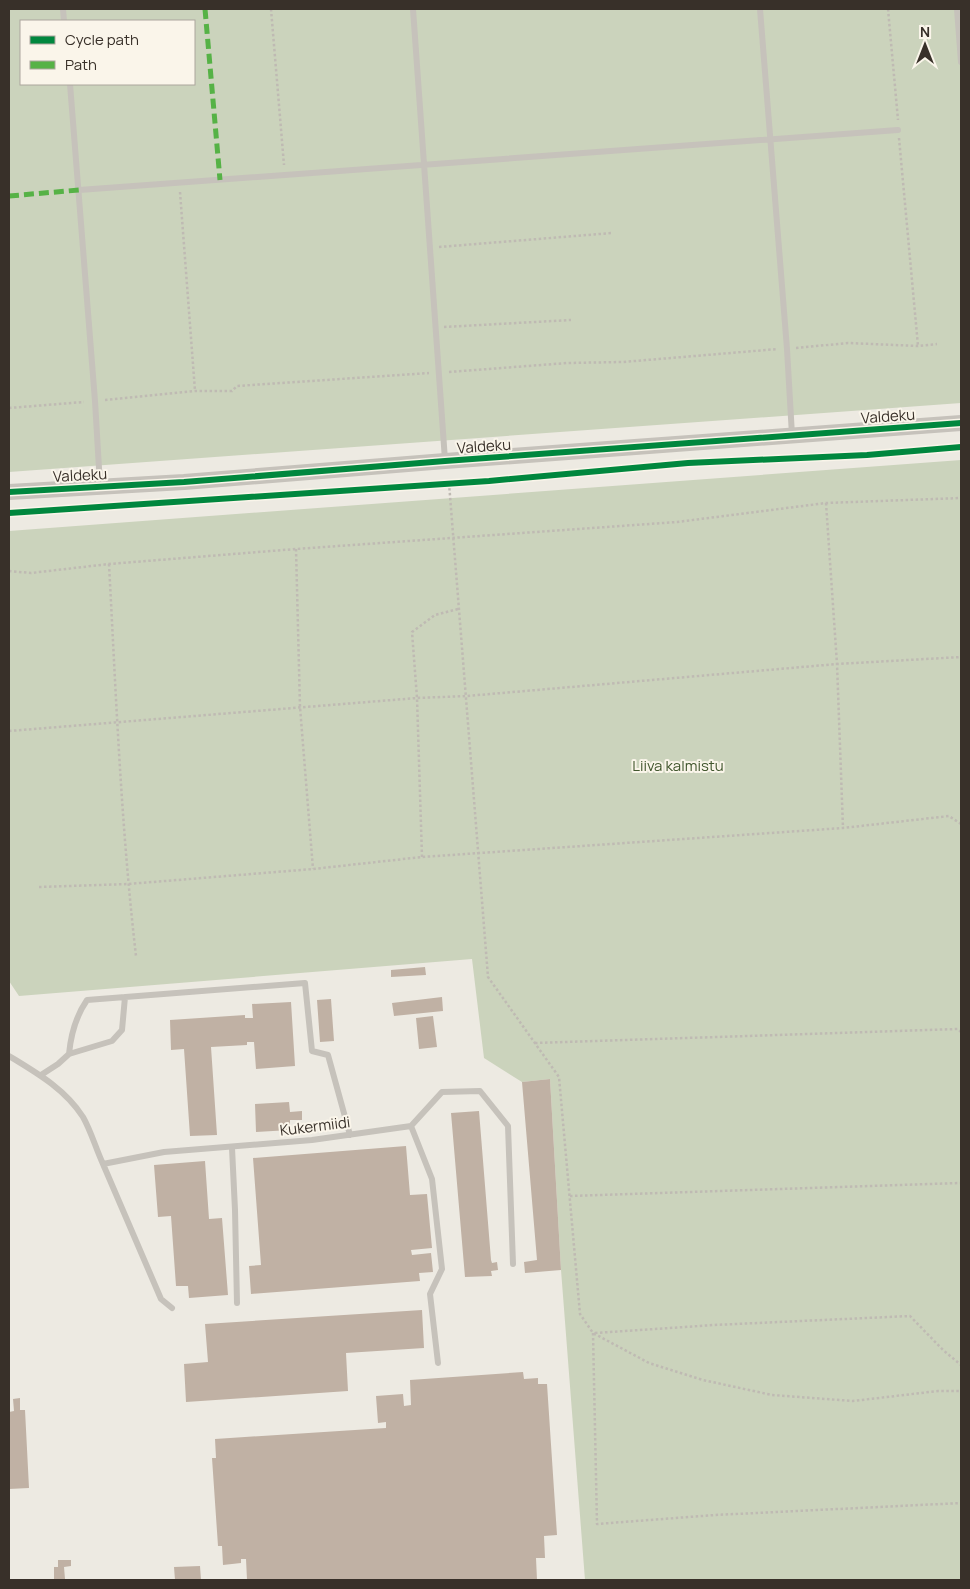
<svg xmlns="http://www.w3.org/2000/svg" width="970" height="1589" viewBox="0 0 970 1589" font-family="Manrope,sans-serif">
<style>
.green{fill:#cbd3bc;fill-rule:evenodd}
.building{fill:#c0b1a4}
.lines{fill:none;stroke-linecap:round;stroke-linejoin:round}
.path{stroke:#bfbab3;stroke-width:2.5;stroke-dasharray:2.5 2.5;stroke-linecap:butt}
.service{stroke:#c6c2bb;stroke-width:6}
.tertiary{stroke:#c6c2bb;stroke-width:16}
.quiet{stroke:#56b246;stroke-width:5;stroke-dasharray:10 5;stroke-linecap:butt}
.cycleway-casing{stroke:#faf5ea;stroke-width:9}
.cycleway{stroke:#00873e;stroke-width:6}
.labels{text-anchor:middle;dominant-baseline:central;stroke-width:4;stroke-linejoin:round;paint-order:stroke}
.street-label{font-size:15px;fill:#383029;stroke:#faf5ea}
.park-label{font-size:15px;fill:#41562d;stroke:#faf5ea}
</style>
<rect width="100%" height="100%" fill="#edeae2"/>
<path class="green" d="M9 9H961V403L9 472ZM21 21H194V84H21Z
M961 460V1580H585L561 1270 550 1079 522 1082 484 1058 472 959 19 996 9 981V531Z"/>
<path class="building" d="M425 967 426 975 391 977V970Z
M442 997 443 1011 394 1016 392 1003Z
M331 999 334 1041 320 1042 317 1000Z
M291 1002 295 1066 256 1069 254 1042H247V1045L211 1047 217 1135 190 1136 184 1049 171 1050 170 1020 245 1015V1018H253L252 1004Z
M433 1016 437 1047 419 1049 416 1018Z
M550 1079 561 1270 525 1273 524 1262 537 1260 522 1082Z
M289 1102 290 1112 302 1111V1120H290V1130L256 1132 255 1104Z
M479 1111 491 1260 492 1263 497 1262 498 1270 491 1271 492 1276 465 1277 451 1113Z
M406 1146 410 1195 427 1194 432 1248 411 1250 412 1255 431 1253 433 1272 419 1273 420 1281 251 1294 249 1266 261 1265 253 1158Z
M205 1161 209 1219 222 1218 228 1295 189 1298 188 1286H176L171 1216 158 1217 154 1165Z
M422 1310 424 1348 346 1353 348 1391 186 1402 184 1364 208 1362 205 1324Z
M523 1372 524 1379 538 1378V1384H547L557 1535 544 1536 545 1558H536L537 1580H247L246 1559H241V1563L223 1565 222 1546H218L212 1458H216L215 1439 386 1428V1422L378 1423 376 1396 403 1394 404 1406 411 1405 410 1380Z
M20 1398V1410H25L29 1488 9 1489V1412L14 1411 13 1399Z
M58 1560H71V1566L64 1567 65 1579 54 1580V1567H58Z
M200 1566 201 1580H175L174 1567Z"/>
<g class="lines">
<path class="path" d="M271 9 284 165
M888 9 898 120
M899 138 918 346
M180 192 195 391
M439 247 612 233
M444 327 571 320
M796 348 848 343 918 346 937 344
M449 372 567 363 623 362 778 349
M105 400 195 391H232L237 386 429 373
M9 408 84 402
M449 483 488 977 559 1077 580 1314 593 1333 649 1363 703 1380 772 1395 853 1401 938 1391H961
M826 503 837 664 843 828
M296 549 300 707 313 869
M109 564C116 695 121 826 136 956
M9 571 31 573 109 564 296 549 677 522 826 503 961 498
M9 731 417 698 467 696 837 664 961 657
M422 857 417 698 412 632 435 615 458 609
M39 887 128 884 313 869 422 857 843 828 949 816 961 824
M535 1043 958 1029 961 1032
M570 1196 961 1183
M593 1333 597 1524 715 1515 961 1503
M595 1333 714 1325 910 1316 943 1350 961 1365"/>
<path class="service" d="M63 9 64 21
M413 9 445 460
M760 9 787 349 792 435
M957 9 961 62
M70 84 95 401 100 485
M79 190 898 130
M69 1054C71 1033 76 1016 87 1000L305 983 312 1051 328 1055 350 1135
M9 1056C37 1073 65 1089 83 1117 91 1131 96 1149 103 1164L164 1152 312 1140 411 1126 442 1092 480 1091 508 1126 513 1264
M41 1075 58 1064 69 1054 112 1041 122 1030 125 997
M411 1126 432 1179 442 1269 430 1294 438 1363
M232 1148 235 1210 237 1303
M103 1164 161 1299 172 1308"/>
<path class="tertiary" d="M9 492 184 482 445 461 961 423"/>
<path class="quiet" d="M205 9 220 180
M9 196 79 190"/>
<g class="cycleway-casing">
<path id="cycleway" d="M9 492 184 482 445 461 961 423
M9 513 489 481 688 463 867 455 961 447"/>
</g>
<use href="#cycleway" class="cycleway"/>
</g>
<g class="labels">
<g class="street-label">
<text transform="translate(888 416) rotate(-4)">Valdeku</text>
<text transform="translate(484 446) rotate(-4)">Valdeku</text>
<text transform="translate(80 475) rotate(-3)">Valdeku</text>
<text transform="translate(315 1126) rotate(-7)">Kukermiidi</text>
</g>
<g class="park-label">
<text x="678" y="765">Liiva kalmistu</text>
</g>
</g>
<rect width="970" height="1589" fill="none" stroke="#383029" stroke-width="20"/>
<rect x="20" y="20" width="175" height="65" fill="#faf5ea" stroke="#aca69d"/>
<rect x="30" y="36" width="25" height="8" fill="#00873e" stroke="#aca69d"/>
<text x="65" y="45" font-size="15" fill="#383029">Cycle path</text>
<rect x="30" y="61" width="25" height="8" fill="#56b246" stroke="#aca69d"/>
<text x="65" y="70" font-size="15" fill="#383029">Path</text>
<g transform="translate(925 45)" stroke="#faf5ea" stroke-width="4" paint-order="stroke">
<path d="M0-4L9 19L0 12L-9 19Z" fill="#383029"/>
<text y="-8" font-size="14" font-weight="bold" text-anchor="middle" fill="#383029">N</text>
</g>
</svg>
